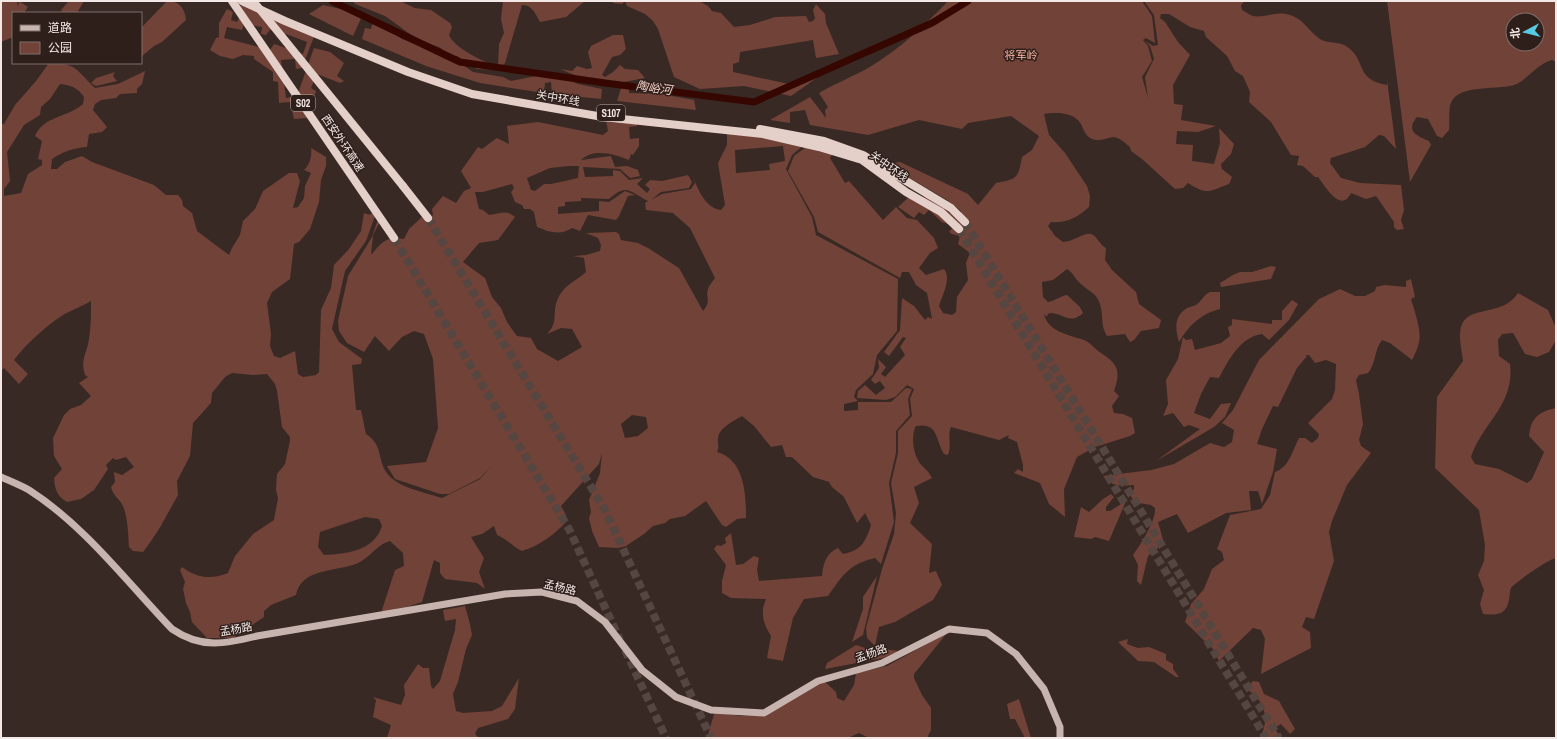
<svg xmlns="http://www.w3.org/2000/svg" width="1557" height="739" viewBox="0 0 1557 739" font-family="'Archivo Narrow','Noto Sans SC',sans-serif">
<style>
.green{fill:#714237;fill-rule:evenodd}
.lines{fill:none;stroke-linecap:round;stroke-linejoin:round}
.river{stroke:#360700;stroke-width:7}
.highway-tunnel{stroke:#554641;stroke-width:8;stroke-dasharray:8 4;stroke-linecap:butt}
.major{stroke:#c7b4af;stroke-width:7}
.highway{stroke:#e5cfc9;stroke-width:8}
.highway-bridge{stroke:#e5cfc9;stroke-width:8}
.labels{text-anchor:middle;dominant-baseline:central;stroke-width:3;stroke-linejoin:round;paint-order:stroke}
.shield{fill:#2f1f1b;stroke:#b8aca8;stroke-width:1}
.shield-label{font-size:10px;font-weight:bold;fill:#f3e8e5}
.park-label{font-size:11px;fill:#fcb7a5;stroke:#2f1f1b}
.street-label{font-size:11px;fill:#f3e8e5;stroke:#2f1f1b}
.water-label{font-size:12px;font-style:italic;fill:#f4d0c6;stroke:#2f1f1b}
</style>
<rect width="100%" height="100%" fill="#392924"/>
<path class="green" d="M1 1H17L18 7 19 1 28 7 24 13H13V37L1 42Z
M69 1H84L77 13H63L61 10Z
M167 1C179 1 185 8 186 20L162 42 154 46 141 57V28Z
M243 1 315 34 302 68 296 69 295 59 281 60 286 98 297 96 314 48 330 52 344 63 337 76 344 81 340 83 317 74 311 88 316 91 307 118 294 119 290 102 279 103 278 82 273 81V72L254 59V56L243 55 233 59 220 56 210 50 216 38 219 37V23L227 9 233 12 231 20 237 22 240 16 237 14ZM244 24 262 27 261 34 266 35 273 26 279 29 276 37 282 39 286 34 307 42 303 54 274 44 270 50 224 38 227 27 242 30Z
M353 1H400L415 8 431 10 450 23 452 27 449 35C454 48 484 62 498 67L499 44 504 33 501 19 503 1H585L566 17 540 22C536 15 532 4 522 5L505 63 498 70 477 69 457 56 447 55 441 48 417 39 385 16 355 4Z
M613 1H699L708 6 712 11 721 13 734 27 750 25 775 17 806 16 809 22 813 21 815 18 813 10 816 4 825 14 826 23 839 54 816 58 813 40 740 52 739 62 733 64V72L789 84 803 83 807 78 818 77 791 96 744 86 700 89 674 77 658 29 653 21 645 14 627 6 625 1 622 4 613 3Z
M948 1H1142L1152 16 1155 43 1146 38 1143 40 1148 46 1152 61 1142 77 1148 98 1145 77 1154 59 1150 46 1145 41 1153 46 1158 45 1154 15 1144 1H1245L1241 5 1242 10C1245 11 1249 15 1253 16 1263 18 1275 12 1286 14 1303 17 1307 30 1320 39 1327 44 1338 41 1346 46 1368 60 1353 79 1387 85V80L1396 149 1384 136 1379 135 1365 147 1331 158 1330 163 1341 178 1360 183 1401 185 1404 210 1401 220 1404 229 1397 230 1394 227V222L1376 196 1366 199 1351 193C1341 214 1325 186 1318 177H1315L1303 166 1297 165 1299 156 1291 155 1271 122 1249 102 1250 92 1243 76 1235 71 1227 56 1206 37 1204 31 1190 27 1169 14H1161L1160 18 1165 22 1178 42 1190 55 1173 85 1174 104 1183 105 1181 120 1216 126 1198 132 1177 131 1176 144 1193 145 1192 161 1214 164 1220 143 1219 128 1234 144 1231 154 1221 164 1222 169 1232 177 1229 184C1208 192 1207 195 1188 183L1183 188 1175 189 1142 159 1131 151 1130 147C1125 143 1119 137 1113 137 1107 138 1099 142 1092 139 1085 136 1084 130 1081 124 1074 112 1056 112 1044 114L1049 135 1065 153 1087 186 1090 196 1089 207C1077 218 1067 223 1051 222L1048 226 1055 236 1063 242C1074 242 1087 230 1093 235 1098 238 1100 245 1106 248L1105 260 1112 270 1136 292 1139 304 1161 320 1159 328 1141 331 1134 340 1130 342 1125 334 1107 336C1101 327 1103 318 1101 308 1098 291 1087 292 1077 280 1074 276 1072 272 1067 269L1053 280 1042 282 1043 297 1048 302C1055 301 1060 296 1067 295L1080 307 1083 313C1069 326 1063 312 1049 313L1046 317 1044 313C1046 331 1069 335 1084 340 1091 343 1095 349 1101 353 1118 364 1121 371 1114 391L1119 396 1112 406 1114 413 1123 414 1132 418 1135 433 1130 436 1095 447 1077 457 1064 489 1065 517 1049 504 1040 483 1014 473 1018 469 1023 472V465L1017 442 1008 438 1009 435 999 440 951 427C947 436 952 445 948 455L944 454C935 438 938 422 916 426 911 434 913 452 918 460 922 468 927 468 932 478L914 487 919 503 910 523 932 544 929 573 936 571 942 585 933 600 895 622 879 627 875 646 867 638 866 628 882 569 894 534 896 513 891 483 898 453V431L912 416 910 399 914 389 907 385 895 397 886 400 857 398 858 391 865 385 876 395 885 388 880 381 875 384 871 380 879 368 878 359 886 367 881 374 885 377 905 355 900 347 906 338 903 337 889 356 884 352 900 330 902 298 914 306 925 320 928 317 932 319 927 293 916 285 909 272H902L900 278 818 232 814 217 788 171 794 156 810 144 834 151 830 158 845 183 849 181 883 220 896 207 907 218 917 220 934 238 938 248 930 253 919 268 926 275 944 269C952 278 942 296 939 306L943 313 952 315 956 312 957 297 968 280 966 263 970 253 958 244 960 236 952 234 949 232 954 226 942 222 929 210 924 215 919 212 914 218 898 207 908 198 929 197 957 218 961 211 947 200 886 164 900 162 968 194 978 205 996 183C1018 179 1018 178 1022 157L1032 150 1039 136 1011 116 968 123 962 129 919 120 868 135 810 125 805 110 790 112V123L770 120 810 97 826 118 825 110 828 107 819 93C836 83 857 75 873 65 902 47 925 25 948 1Z
M1387 1H1556V62L1552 60C1537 64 1530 77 1517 84 1501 91 1458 83 1451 103 1448 110 1450 122 1449 130L1442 138 1437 136 1428 119 1417 117C1405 131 1417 136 1429 141L1431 145 1410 182ZM1513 20H1537V44H1513Z
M323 5 363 14 353 36 309 14Z
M369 16 402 39 440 53 443 58 456 60 473 72 503 77 511 81 551 73 578 84 602 89 601 99 552 94 551 82 545 83 544 93 480 83 426 66 362 39 365 28 371 29 373 22 368 19Z
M613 35H623L626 49 620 55 612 57 602 75 605 77 613 72 620 65 625 69 638 70 645 78 608 85 596 84 560 69 572 71 577 66 587 69 592 68 588 52 591 46Z
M49 63C77 63 76 70 95 88L118 84 145 71 142 84 137 89V93L120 94 116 98 101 100 95 104 93 110 107 127 102 132 89 134 87 147C73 148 64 151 52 159L51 169H57L65 162 82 156 92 162 154 185 166 195H178L182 200 183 206 192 213 197 231 229 255 232 248 240 235 243 221 255 209 263 191 289 173H297L300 181 293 208 298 207 304 198 305 186 311 173 304 170C310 164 312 156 311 148L326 157V166L321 180 319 202 310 229 299 242 294 244 290 279 272 292 267 303 271 334 270 346 274 356 280 358 295 351 298 374 303 377 316 375 319 372 321 310 331 288 334 265 349 249 361 231 364 213 370 215 374 210 375 216 366 241 345 271 332 329 339 342 362 359 361 364 352 365 356 410H361L366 434C383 445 377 457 386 472 397 488 424 492 442 498L480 479 492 465 480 478 449 494H440L395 479 387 466 426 462 438 428 433 359 424 334 414 331 402 337 389 351 375 336 364 352 347 343 339 331 338 321 348 276 372 237 380 213 382 218 373 235 371 255C382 242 386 236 404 239L409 229 423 216 427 220 433 215 432 209 443 196 456 203 464 191 471 188 461 171 478 147 482 149 497 138 509 144 507 126 538 122 603 135 608 131 605 115 637 119V126L629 127 630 139 639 138V146L633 155 631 154 629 160C614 154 594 148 581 160L611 156 615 167 627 166 638 170 640 176 630 178 620 169 583 167 585 177 613 176V170L620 171 629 180 643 178 637 184 647 193 650 189 645 185 650 180 662 181 688 175 692 182 689 188 661 192 651 200 662 194 691 189 695 183 692 175C698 189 705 208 721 210L725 205 718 163 727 145V130L806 143 792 155 786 169 812 217 816 235 898 279 897 331 877 355 873 374 856 390 854 397 858 401 844 404V411L858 410V402H891L906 388 912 389 908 399 910 415 896 431V453L889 483 894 522 881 564 875 558C849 564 843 575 828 596L804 599 793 618 783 661 767 658 771 636C763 623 760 613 766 599L731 598 722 593V581L726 565 714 549 717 545 721 546 726 543 725 538 731 533 736 565 743 564 754 556 759 558 757 570 759 581 822 576C823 564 826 553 838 548L843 554C861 551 866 541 871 525L865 513 857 523 844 497 832 487 829 482 813 477 792 457H786L782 445 771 447 754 426 742 416C734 421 718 428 718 439 717 444 720 446 717 452 745 460 746 495 746 518L737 519 726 527 722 525 706 501 685 516 670 519 665 523 653 526 644 534 626 546 618 548 599 547 592 531 589 518 591 512 589 500 600 473 602 453 599 464 561 506 566 515V522C554 535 539 546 522 551 513 547 507 539 497 535L494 526 482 534 471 537 484 558 479 572 485 589 477 583 445 579 440 573V563L434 560 422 602 380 616 395 570 404 566 403 553 390 541C376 545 371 557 358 563 339 572 301 567 296 595L271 605 264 611V617L233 638H207L192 622 190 612 186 603 183 589 185 582 180 570 182 567C197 578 211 580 228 573L235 556 253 534 274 520 278 498 276 490 277 474 285 464 290 441V437L282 427 277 391 275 384 267 374 253 375 232 373 225 377 212 393 211 403 193 423 190 456 177 481 178 495 163 522C162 525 146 549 143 552L133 551 129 547C128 532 128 519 123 506 119 498 113 496 111 487L115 482 114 472 122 475 134 467 126 457 116 460 113 458 106 465 108 469 94 490 81 499 67 502C57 496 55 490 54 478L62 469 54 456 53 438 64 415 70 409 81 405 91 396 79 383 88 377 85 375C80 360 87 353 89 339 91 326 91 314 91 301 82 307 70 310 60 317 44 328 26 344 14 360L28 374 19 384 4 368 1 371V124H4L15 105 36 81ZM60 84C71 85 78 88 84 97L83 104C69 117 43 116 35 136L42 141 38 159 42 160V165L28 174 21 193 4 196V189L10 181 7 152 24 125 40 115 41 107 50 99ZM783 146 785 161 769 164 770 170 736 173 735 150ZM569 166H579L578 178 551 184H544L535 191 531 190 527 178 550 168ZM512 184 514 188 511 192 515 202 522 205 524 209H530L534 212 537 227C549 232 560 236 572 228L580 231 588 215 616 220 619 216 628 196 635 195 625 191 609 202 599 201V211L558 214V207L565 206V202L581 201V198L609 199C627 183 629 191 648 201L645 203 646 210 673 213 690 228 715 278C713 281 709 285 708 289 705 299 712 300 703 311L679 268 648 248 638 243 621 240 619 234 616 232 586 233 598 238 601 245 600 251 586 255 573 256 584 258 586 272C575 282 563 285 557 301 552 313 559 322 547 334L561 328 572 329 582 347 558 361 537 349 531 338 517 336 507 322 501 308 492 297 485 278 463 262 479 243 498 240 515 217C506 209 500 214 489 215L483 210 479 209 475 192H483ZM632 415 646 417 648 428 638 436 625 438 621 424ZM365 517 379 519 382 526C374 551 347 554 324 555L318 547 320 532Z
M115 72 113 76 117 81 96 86 91 83 96 78Z
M621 88H629V93L661 94 694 100 696 110 617 101Z
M1271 266 1276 267 1271 279 1221 287 1220 283 1233 275 1240 272H1252Z
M1411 279 1415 297 1411 299C1414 309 1422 332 1419 342 1418 348 1415 354 1412 360L1390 343 1382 340C1374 350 1376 364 1368 373L1359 375 1356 380 1359 394 1363 424 1359 440 1361 446 1371 453 1347 485 1332 521 1329 532 1334 561 1314 619 1306 617 1302 627 1310 632 1311 648 1261 674 1265 639 1261 630 1253 628 1219 661 1213 649 1185 622 1191 604 1204 589 1212 569 1224 560 1222 552 1217 549 1230 515 1261 509 1270 495 1275 472C1289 468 1293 449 1299 438H1305L1312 443 1318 438 1319 434 1308 423 1332 399 1335 390 1336 364 1326 360 1315 363 1309 355H1305L1307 356 1297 368 1278 407 1273 406 1262 429 1257 444 1277 449 1273 472 1262 504 1258 491H1249L1251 510 1226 513 1188 533 1177 514 1158 522 1164 543 1148 556 1141 585 1137 581 1138 565 1133 555C1141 544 1156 521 1155 508L1151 505 1134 502 1130 494 1134 489V485C1121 486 1112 487 1103 476L1151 470 1174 464 1210 443 1224 447 1232 442 1234 430 1222 423 1233 410 1259 360 1319 299 1340 289 1355 296H1365L1375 291 1376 287 1385 285 1406 287V281Z
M1210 292H1220V309C1202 313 1188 326 1179 342 1175 329 1174 316 1187 308 1190 307 1193 306 1196 305 1202 301 1203 295 1210 292Z
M1518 293 1548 310 1556 328V340L1549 352 1537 357 1525 354 1513 333 1502 334 1498 340 1499 356 1510 364C1515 405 1482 423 1471 457L1475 464 1499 469 1527 483 1532 479 1544 452 1529 436C1531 418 1538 412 1556 408V558C1549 559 1514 583 1511 588 1509 593 1510 599 1508 604 1504 616 1494 615 1483 614L1480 604 1484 590 1478 575 1484 561 1485 545 1479 510 1435 468 1437 397 1463 361C1462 351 1458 337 1461 327 1467 304 1502 318 1518 293Z
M1292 300 1298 304 1289 320 1269 340 1262 334C1240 337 1228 361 1219 378L1210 377 1201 394 1194 413 1210 419 1221 404 1231 403 1225 417 1214 427 1156 461 1200 429 1189 425 1184 427 1173 413 1163 416 1168 404 1166 380 1178 359 1183 337 1186 340 1192 339 1195 350 1221 343 1230 336 1228 327 1232 325V319L1272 324V320H1282V311Z
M1111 494 1114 497 1106 507V511H1110L1126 501 1109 541 1095 537 1091 539 1074 537 1081 507 1089 512 1103 499Z
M877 576 863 635 852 642 863 609V597Z
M465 606 470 624 472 635 466 649 458 682 453 694 456 711 463 713 492 711 502 706 519 678 515 709 508 719 478 728 475 734 479 738H387L391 725 373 717 376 700 373 697 401 705 405 695 404 685 418 664 423 668H429L431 686 433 689 440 681 455 630 456 619 445 621 443 610Z
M947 633 914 674V678L922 695 931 708V730L927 738H869L859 733 848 738H707L715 711 740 716 759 715 824 681 836 692 837 698 844 701 854 685 856 673 887 666Z
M1128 639 1127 644 1138 648 1149 647 1166 654V660L1173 664V669L1179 677H1176L1154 662 1138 661 1118 642Z
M856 645 871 650 874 648 899 651 883 658 825 669 827 663Z
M1253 681 1259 682 1264 694 1279 701 1295 729 1290 734 1281 724 1274 728 1282 738H1259C1271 721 1265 699 1246 689Z
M1019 699 1031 738H1025L1015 719H1010L1007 704Z"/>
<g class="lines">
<path class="river" d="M332 1 460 62 605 83 754 102 932 23 968 1"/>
<path class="highway-tunnel" d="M428 218 605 510 711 738
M965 222 1279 738
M959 229 1266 738
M394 238 569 529 620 640
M625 650 666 738"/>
<path class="major" d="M1 477C10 481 20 485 29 490 85 526 126 581 172 629 201 649 225 644 257 636L505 594 542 592 577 601 605 622 642 670 676 697 711 710 764 713 818 681 882 663 949 629 987 633 1016 654 1044 689 1060 727V738"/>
<path class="highway" d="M232 1 394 238
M242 1 285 21 408 72 472 94 603 117 763 134 819 147 862 160 906 192 941 212 959 229
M760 129 824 141 863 155 951 208 965 222
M403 186 428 218"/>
<path class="highway-bridge" d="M253 1 403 186"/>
</g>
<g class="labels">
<g class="shield">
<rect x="291" y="95" width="24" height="16" rx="3"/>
<rect x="597" y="105" width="28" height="16" rx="3"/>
</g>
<g class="shield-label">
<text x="303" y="103">S02</text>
<text x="611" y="113">S107</text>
</g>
<g class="park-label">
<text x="1021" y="55">将军岭</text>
</g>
<g class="street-label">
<text transform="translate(558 98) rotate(10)">关中环线</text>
<text transform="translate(343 143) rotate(56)">西安外环高速</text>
<text transform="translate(889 166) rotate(35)">关中环线</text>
<text transform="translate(560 587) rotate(13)">孟杨路</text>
<text transform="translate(236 629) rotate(-10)">孟杨路</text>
<text transform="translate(871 653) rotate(-20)">孟杨路</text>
</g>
<g class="water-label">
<text transform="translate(654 88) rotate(8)">陶峪河</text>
</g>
</g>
<rect width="1557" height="739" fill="none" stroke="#f3e8e5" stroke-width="4"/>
<rect x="12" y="12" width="130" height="52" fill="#2f1f1b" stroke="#7d6f6c"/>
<rect x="20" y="25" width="20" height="6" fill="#c7b4af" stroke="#7d6f6c"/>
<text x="48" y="32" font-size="12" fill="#f3e8e5">道路</text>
<rect x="20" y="42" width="20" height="12" fill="#714237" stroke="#7d6f6c"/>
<text x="48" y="52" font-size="12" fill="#f3e8e5">公园</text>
<g transform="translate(1525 32) rotate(263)"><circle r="19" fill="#2f1f1b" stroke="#7d6f6c"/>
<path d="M0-3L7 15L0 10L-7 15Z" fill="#57c9e2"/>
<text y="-6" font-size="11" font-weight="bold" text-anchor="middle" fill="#f3e8e5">北</text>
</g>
</svg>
